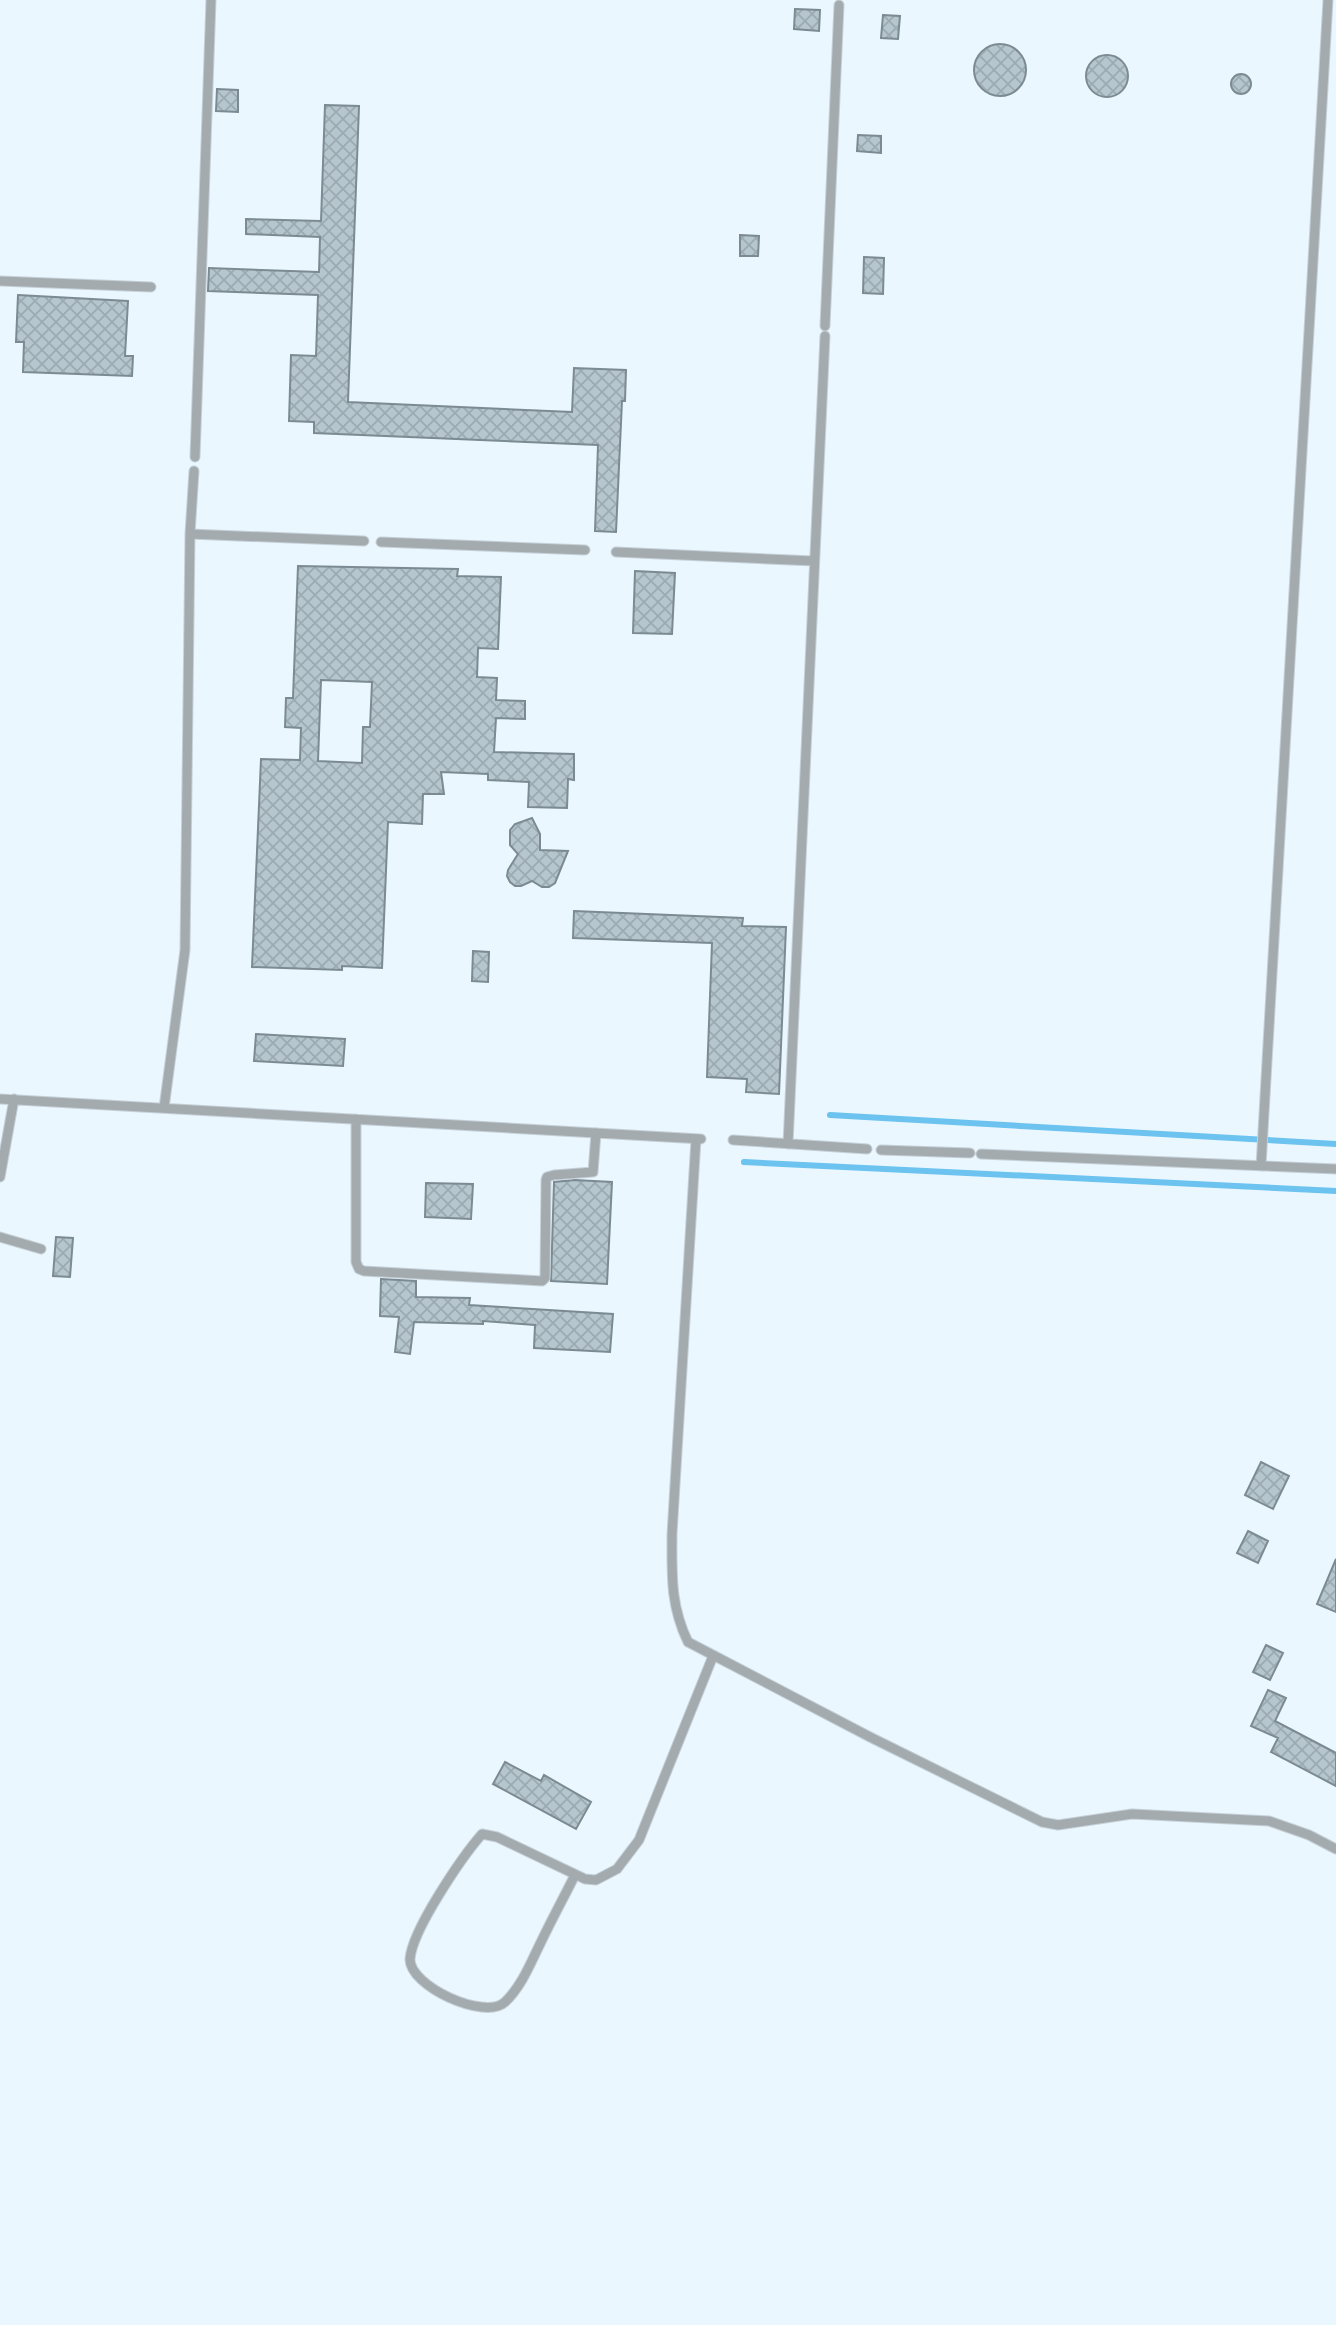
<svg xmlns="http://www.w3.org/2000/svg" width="1336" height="2325" viewBox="0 0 1336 2325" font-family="'Libre Baskerville',serif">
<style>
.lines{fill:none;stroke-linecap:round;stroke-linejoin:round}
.stream{stroke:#6cc3ef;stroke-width:6}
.building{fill:url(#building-cross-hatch);stroke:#7c8b93;stroke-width:2;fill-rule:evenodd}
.lane-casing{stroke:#c5d0d7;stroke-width:11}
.lane{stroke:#a4abaf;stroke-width:9}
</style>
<defs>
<pattern id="building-cross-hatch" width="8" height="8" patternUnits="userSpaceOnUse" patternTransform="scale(1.75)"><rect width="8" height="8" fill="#b6c6ce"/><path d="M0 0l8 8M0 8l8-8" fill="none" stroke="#9caab1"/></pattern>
</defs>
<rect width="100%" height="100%" fill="#eaf7ff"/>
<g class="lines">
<path class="stream" d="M830 1115 1336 1144
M744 1162 1336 1191"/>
</g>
<path class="building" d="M795 9 820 10 819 31 794 29Z
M883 15 900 16 898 39 881 38Z
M974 70a26 26 0 1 1 52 0a26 26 0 1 1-52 0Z
M1086 76a21 21 0 1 1 42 0a21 21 0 1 1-42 0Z
M1231 84a10 10 0 1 1 20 0a10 10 0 1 1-20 0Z
M217 89 238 90V112L216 111Z
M325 105 359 106 348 402 572 412 574 368 626 370 625 401H622L616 532 595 531 598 445 314 433V422L289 421 291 355 316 356 318 295 208 291 209 268 319 272 320 237 246 234V219L321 221Z
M858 135 881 136V153L857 151Z
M740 235 759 236 758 256H740Z
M864 257 884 258 883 294 863 293Z
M18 295 128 301 125 356H133L132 376 23 372 24 342H16Z
M298 566 458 569 457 576 501 577 498 649 478 648 477 677 497 678 496 700 525 701V719L496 718 494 752 574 754V780L568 779 567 808 528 807 529 782 488 780V774L441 772 444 794H423L422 824 388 822 382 968 342 966V970L252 967 261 759 300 760 301 728 285 727 286 698H293ZM321 680 372 682 370 727H363L362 763 318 761Z
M635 571 675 573 672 634 633 633Z
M532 818 540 834V850L568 851 555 883 549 887H542L532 881 521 886H515L510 882 507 876 508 870 518 854 510 845V830L515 824Z
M574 911 743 918 742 926 786 927 779 1094 746 1092 747 1079 707 1077 712 943 573 938Z
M473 951 489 952 488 982 472 981Z
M256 1034 345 1039 343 1066 254 1061Z
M575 1180 612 1182 607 1284 551 1281 554 1182Z
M426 1183 473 1184 471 1219 425 1217Z
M56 1237 73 1238 70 1277 53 1276Z
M381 1279 416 1281V1297L470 1298 469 1305 613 1314 610 1352 534 1348 535 1325 483 1321V1324L414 1322 410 1354 395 1352 399 1317 380 1316Z
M1261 1462 1289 1476 1273 1509 1245 1495Z
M1248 1531 1268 1541 1258 1563 1237 1553Z
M1336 1559V1612L1317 1604Z
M1266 1645 1283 1653 1270 1680 1253 1672Z
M1268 1690 1286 1698 1275 1721 1336 1753V1786L1271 1752 1278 1738 1251 1726Z
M505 1762 541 1781 544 1775 591 1802 576 1829 493 1784Z"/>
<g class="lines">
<g class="lane-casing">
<path id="lane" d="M0 281 151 287
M825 326 839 5
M195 457 211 0
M194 471 190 534 364 541
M381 542 585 550
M616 552 814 561
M0 1099 701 1139
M164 1108 185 950 190 534
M356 1119V1262L359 1269 364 1271 542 1281 545 1278 546 1180 547 1177 554 1175 593 1172 596 1133
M696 1139 672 1534C672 1574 670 1605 688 1642L870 1737 1042 1822 1058 1825 1132 1814 1269 1821 1309 1835 1336 1849
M733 1140 867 1149
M788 1144 825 336
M881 1150 970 1153
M981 1154 1336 1169
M1261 1166 1328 0
M0 1177 14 1099
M0 1237 41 1249
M575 1875C564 1897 552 1919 541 1942 531 1962 522 1986 505 2002 485 2021 409 1986 410 1959 412 1930 462 1857 482 1834L497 1837 585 1879 596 1880 617 1869 639 1840 713 1656"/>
</g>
<use href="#lane" class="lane"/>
</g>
</svg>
